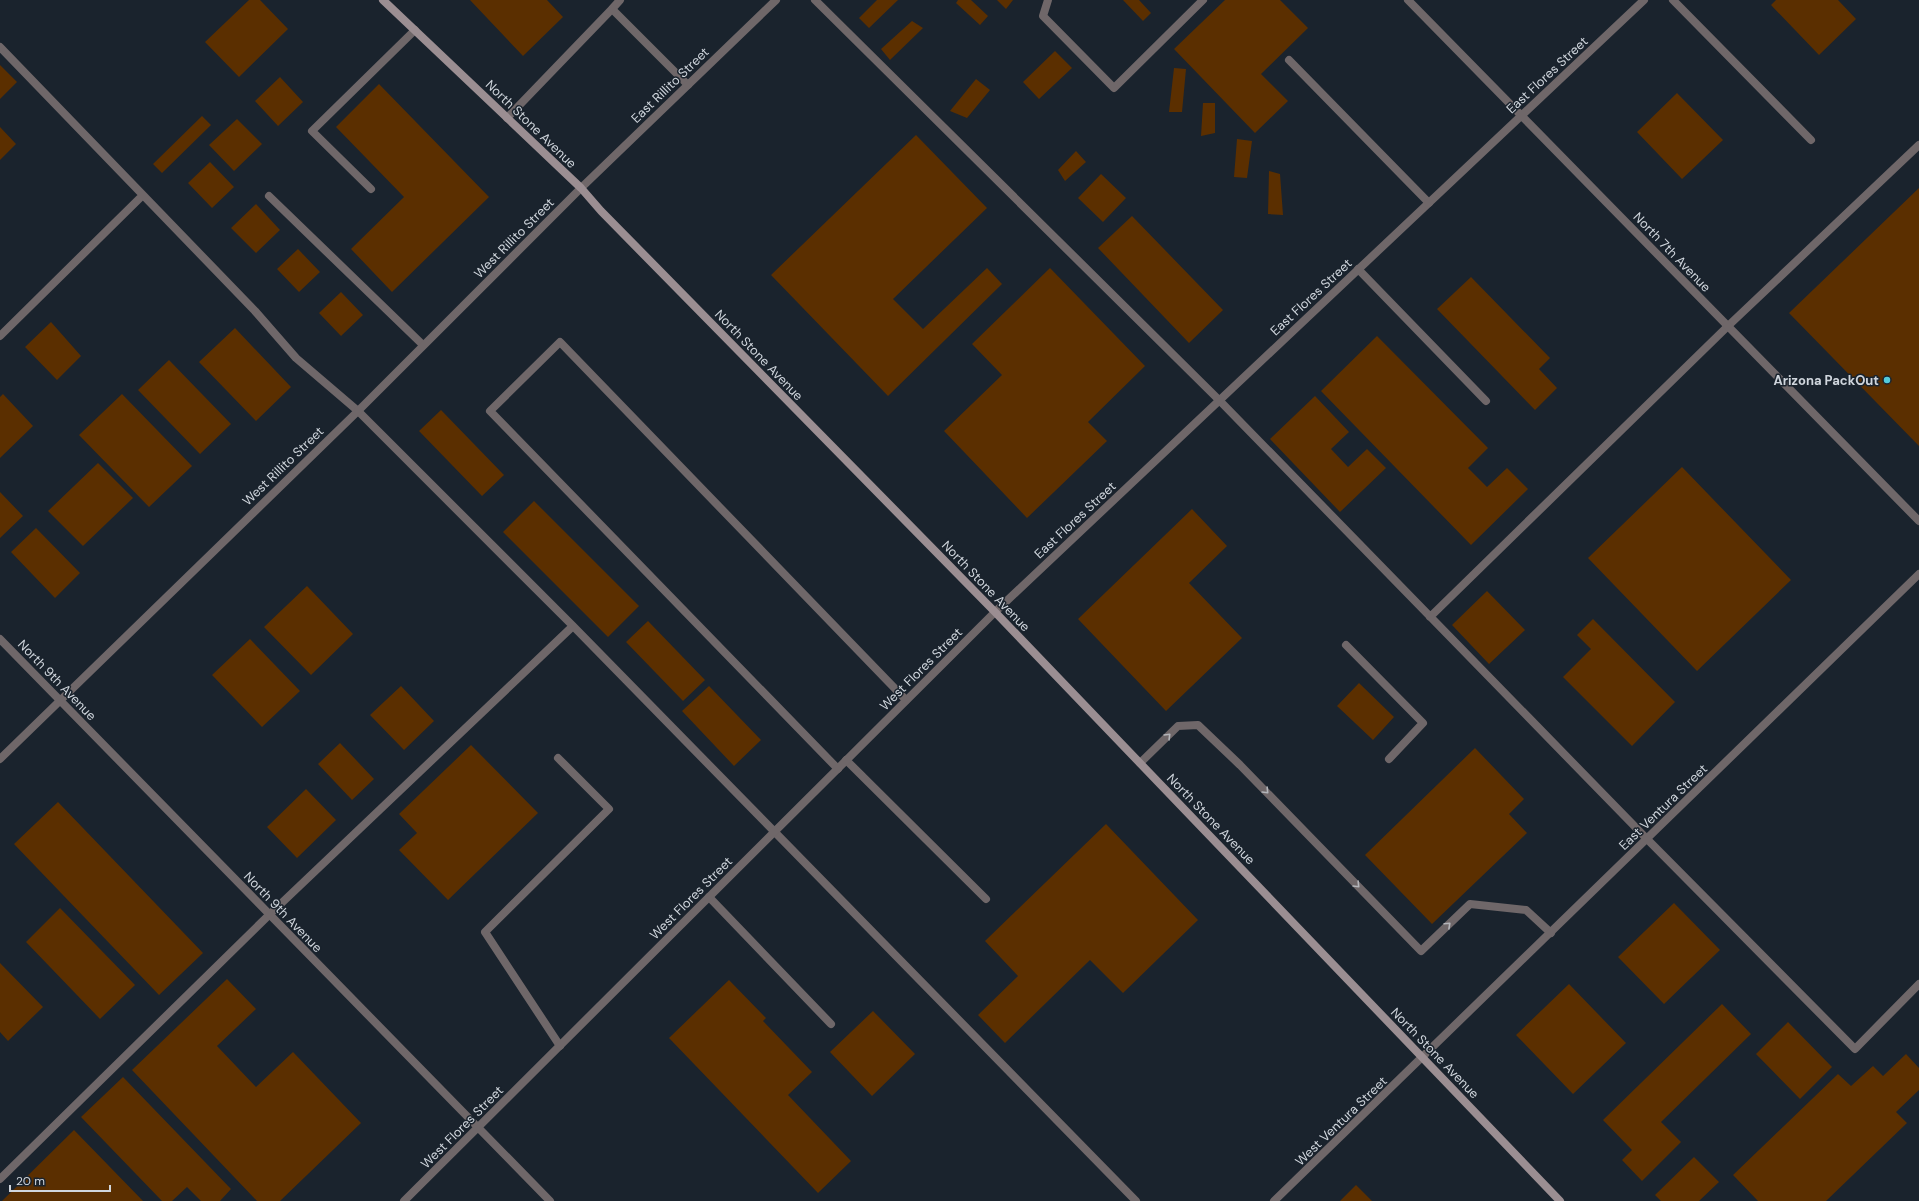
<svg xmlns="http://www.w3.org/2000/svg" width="1919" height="1201" viewBox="0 0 1919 1201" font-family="'DM Sans',sans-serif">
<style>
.building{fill:#5b2f00}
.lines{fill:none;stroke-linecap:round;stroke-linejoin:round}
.lane{stroke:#6f6769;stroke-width:8}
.street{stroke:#6f6769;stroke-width:8}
.secondary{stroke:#9b8e92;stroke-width:8}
.oneway{stroke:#b3b5ba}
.poi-dot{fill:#53cbdb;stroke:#1a232d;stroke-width:1.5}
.labels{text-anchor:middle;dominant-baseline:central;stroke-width:3;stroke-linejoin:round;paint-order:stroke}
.street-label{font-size:13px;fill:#d0d6dd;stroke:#1a232d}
.poi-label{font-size:13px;font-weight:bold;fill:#d0d6dd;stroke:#1a232d;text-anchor:end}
</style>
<rect width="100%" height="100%" fill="#1a232d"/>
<path class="building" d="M249 0H260L288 29 239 77 205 42Z
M470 0H547L563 17 523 56Z
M877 0H898L869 28 859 18Z
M958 0H971L988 16 980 25 956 3Z
M997 0H1013L1006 9Z
M1123 0H1139L1151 13 1143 21Z
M1225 0H1280L1308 28 1261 74 1288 101 1255 133 1174 49Z
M1776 0H1838L1856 19 1819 55 1771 5Z
M912 21 923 28 890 60 881 49Z
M1055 51 1072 68 1039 99 1023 82Z
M0 65 17 82 0 99Z
M1174 68 1186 69 1182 112H1169Z
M280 77 303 102 278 126 255 101Z
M976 79 990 90 967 118 950 111Z
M379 84 489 197 392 292 351 249 404 197 336 127Z
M1677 93 1723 140 1682 179 1637 132Z
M1203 103H1215V133L1201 136Z
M202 116 211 125 162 173 153 164Z
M237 119 262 144 234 171 209 145Z
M0 127 16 144 0 160Z
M916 135 987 208 893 299 923 329 987 268 1002 284 888 396 771 275Z
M1237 139 1252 141 1247 178 1234 177Z
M1076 151 1086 162 1065 181 1058 170Z
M210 162 234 187 212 208 188 183Z
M1269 171 1280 174 1283 215 1268 214Z
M1101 174 1126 198 1103 222 1078 198Z
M1919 188V446L1789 313Z
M256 204 280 230 256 253 231 228Z
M1132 216 1223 310 1189 343 1098 248Z
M298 249 320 272 299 292 277 269Z
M1050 268 1145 366 1088 422 1107 441 1027 518 944 431 1002 375 972 344Z
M1471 277 1550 358 1539 369 1557 388 1535 410 1437 309Z
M341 292 363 315 341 336 319 313Z
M51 322 81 356 57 380 25 347Z
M235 328 291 387 256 421 199 362Z
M1377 336 1488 448 1468 468 1487 487 1507 468 1528 489 1471 545 1321 391Z
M169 360 231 424 200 454 138 390Z
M3 394 33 426 0 458V397Z
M122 394 192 466 149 507 79 435Z
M1315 396 1349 432 1331 449 1348 467 1367 449 1386 468 1340 512 1270 439Z
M441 410 504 475 482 496 419 431Z
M98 463 133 498 83 546 48 511Z
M1682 467 1791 580 1697 671 1588 558Z
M0 492 23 516 0 538Z
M534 501 639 606 608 637 503 532Z
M1192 509 1227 546 1189 583 1242 638 1166 711 1078 619Z
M36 528 80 573 55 598 11 552Z
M307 586 353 634 311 675 264 627Z
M1487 591 1525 630 1489 664 1452 625Z
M1593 619 1675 702 1632 746 1563 677 1591 649 1577 635Z
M648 621 705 680 683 701 626 642Z
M250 639 300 691 262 727 212 675Z
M1359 683 1394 717 1373 740 1337 706Z
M401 686 434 721 404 750 370 715Z
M709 686 761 740 734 766 682 711Z
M340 743 374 779 352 800 318 764Z
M471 745 538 813 448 900 399 850 417 833 399 814Z
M1475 748 1524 799 1509 814 1527 833 1432 924 1365 855Z
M306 789 336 820 297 858 267 827Z
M58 802 203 953 159 995 14 844Z
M1106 824 1198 920 1123 993 1090 960 1005 1043 978 1015 1018 976 985 941Z
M1674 903 1720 950 1664 1004 1618 957Z
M60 908 135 985 100 1019 26 942Z
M0 963 43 1007 8 1041 0 1032Z
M227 979 256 1009 217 1046 256 1087 293 1052 361 1123 280 1201H257L132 1070Z
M729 980 766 1018 763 1021 812 1072 788 1095 851 1161 818 1193 669 1038Z
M1569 984 1626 1043 1573 1094 1516 1035Z
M1722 1004 1751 1034 1661 1122 1681 1142 1642 1181 1622 1160 1632 1150 1603 1120Z
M873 1011 915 1054 872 1096 830 1052Z
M1788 1022 1832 1067 1800 1099 1756 1054Z
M1906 1054 1919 1068V1090L1896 1112 1907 1123 1826 1201H1758L1733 1175 1838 1074 1851 1086 1873 1066 1883 1076Z
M123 1077 231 1189 220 1201H201L187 1187 172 1201H162L81 1117Z
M74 1130 143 1201H2Z
M1694 1157 1719 1182 1699 1201H1661L1655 1195Z
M1356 1185 1372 1201H1340Z"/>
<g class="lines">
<path class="lane" d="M620 0 612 9 688 85
M815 0 1219 400 1647 839 1855 1049 1919 984
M1048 0 1043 16 1114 88 1203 0
M1673 0 1811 140
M0 47 255 311 296 358 358 411 573 626 1136 1201
M1289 60 1429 203
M507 118 612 9
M371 189 312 131 415 30
M269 196 423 345
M1358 269 1486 401
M0 336 143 195
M1430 617 1728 326 1919 145
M1346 645 1423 723 1389 759
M558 758 609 809 485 932 560 1046
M846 760 986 899
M1140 763 1178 726 1198 725 1240 765 1421 951 1470 904 1526 910 1551 933
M838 769 490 411 560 342 906 700
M709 897 831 1024
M0 1179 269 915 573 626"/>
<path class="street" d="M1408 0 1919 521
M0 639 550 1201
M0 759 358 411 581 188 776 0
M404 1201 995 612 1644 0
M1274 1201 1919 574"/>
<path class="secondary" d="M383 0 581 188 601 211 995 612 1560 1201"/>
</g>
<defs><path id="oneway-chevron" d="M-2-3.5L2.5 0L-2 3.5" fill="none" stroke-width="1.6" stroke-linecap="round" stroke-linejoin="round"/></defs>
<g class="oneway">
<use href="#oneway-chevron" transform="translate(1168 736) rotate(-45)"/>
<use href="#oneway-chevron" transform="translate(1266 791) rotate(46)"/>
<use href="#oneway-chevron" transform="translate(1357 885) rotate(46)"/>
<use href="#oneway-chevron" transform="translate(1448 925) rotate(-43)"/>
</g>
<circle class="poi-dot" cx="1887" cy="380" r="4"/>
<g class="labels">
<g class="street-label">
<text transform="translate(1547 75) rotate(-43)">East Flores Street</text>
<text transform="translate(670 85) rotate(-44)">East Rillito Street</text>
<text transform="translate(531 124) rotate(44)">North Stone Avenue</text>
<text transform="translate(514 238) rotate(-45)">West Rillito Street</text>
<text transform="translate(1672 252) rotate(46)">North 7th Avenue</text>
<text transform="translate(1311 297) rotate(-43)">East Flores Street</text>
<text transform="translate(759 355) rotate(46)">North Stone Avenue</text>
<text transform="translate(283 466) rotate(-44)">West Rillito Street</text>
<text transform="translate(1075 520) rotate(-43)">East Flores Street</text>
<text transform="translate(986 586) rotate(46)">North Stone Avenue</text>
<text transform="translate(921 669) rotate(-45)">West Flores Street</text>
<text transform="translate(57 680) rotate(46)">North 9th Avenue</text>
<text transform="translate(1663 807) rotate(-44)">East Ventura Street</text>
<text transform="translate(1211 819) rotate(46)">North Stone Avenue</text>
<text transform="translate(691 898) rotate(-45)">West Flores Street</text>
<text transform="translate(283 912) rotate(46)">North 9th Avenue</text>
<text transform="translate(1435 1053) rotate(46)">North Stone Avenue</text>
<text transform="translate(1341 1121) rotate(-44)">West Ventura Street</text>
<text transform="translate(462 1127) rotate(-45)">West Flores Street</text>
</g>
<g class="poi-label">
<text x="1879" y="380">Arizona PackOut</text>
</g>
</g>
<path d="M10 1185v6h100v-6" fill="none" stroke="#d0d6dd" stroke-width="2"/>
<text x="16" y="1185" font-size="12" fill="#d0d6dd" stroke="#1a232d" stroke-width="3" paint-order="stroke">20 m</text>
</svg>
